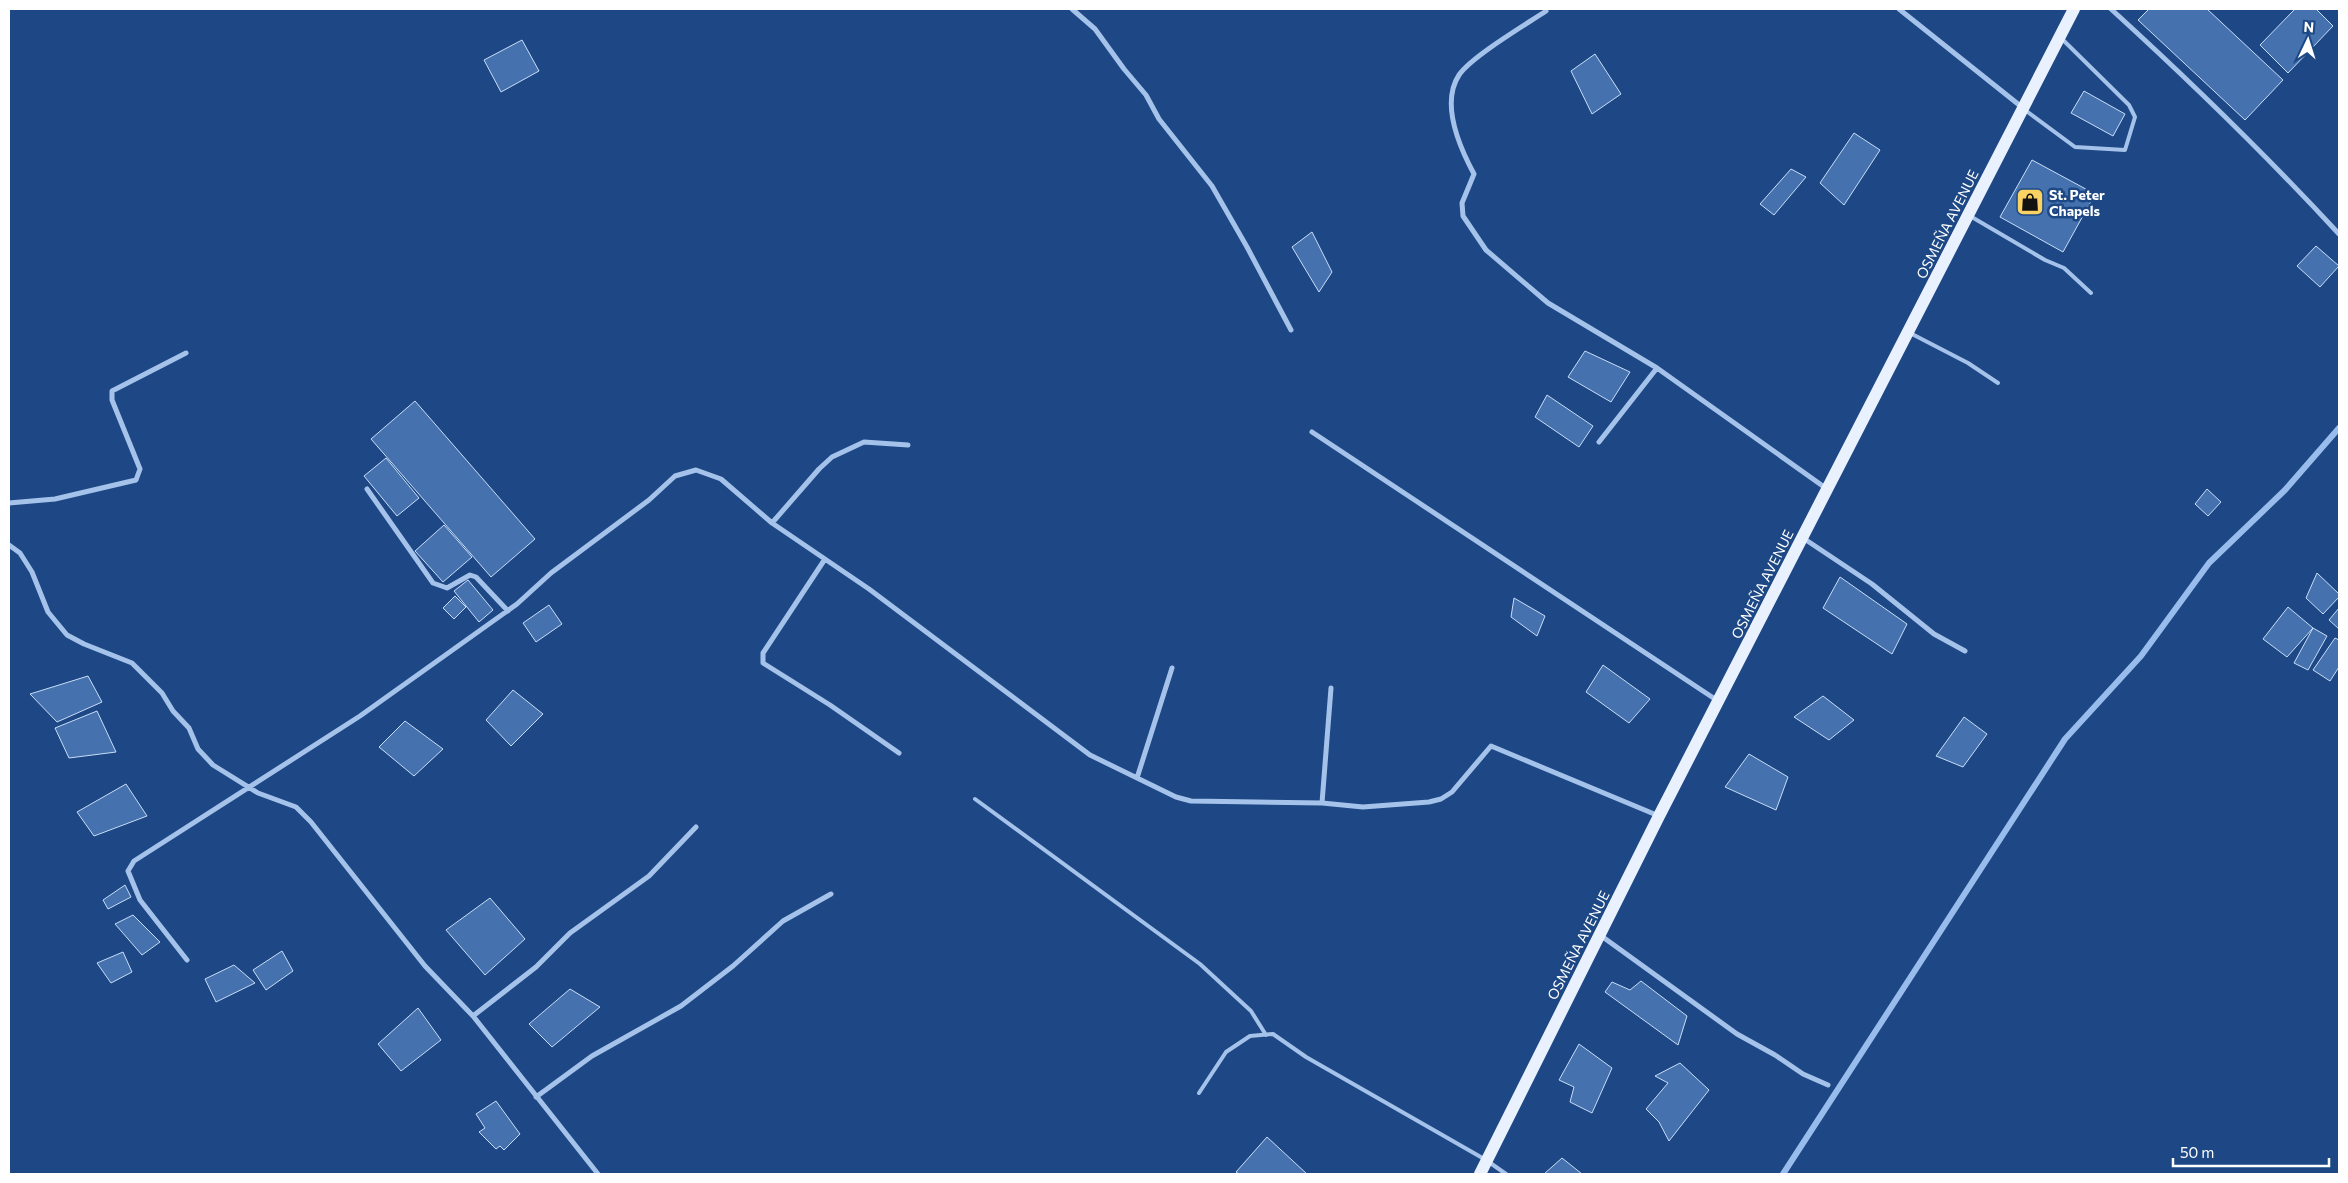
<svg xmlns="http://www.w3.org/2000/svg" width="2348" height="1183" viewBox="0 0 2348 1183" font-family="Commissioner,sans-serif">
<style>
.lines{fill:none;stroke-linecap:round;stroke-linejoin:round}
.stream{stroke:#98bdec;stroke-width:6}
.building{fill:#4572ae;stroke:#c9ddf8}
.service{stroke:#a5c3ea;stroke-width:4}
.minor{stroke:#a5c3ea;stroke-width:5}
.primary{stroke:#e9f1fe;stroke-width:12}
.labels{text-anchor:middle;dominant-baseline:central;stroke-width:5;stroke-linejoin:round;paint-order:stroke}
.poi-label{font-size:14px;font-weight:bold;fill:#fff;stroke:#1d4885;text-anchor:start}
.street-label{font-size:14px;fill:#fff;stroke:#1d4885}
</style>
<rect width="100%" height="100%" fill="#1d4885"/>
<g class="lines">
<path class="stream" d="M1783 1174 2065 739 2141 656 2209 563 2285 490 2339 428"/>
</g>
<path class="building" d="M2149 9H2207L2283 80 2245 120 2138 20Z
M2295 9H2316L2333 26 2288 73 2260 45Z
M522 40 539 71 501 92 484 60Z
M1595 54 1621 94 1592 114 1571 71Z
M2084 91 2125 114 2113 136 2071 113Z
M1854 133 1880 150 1844 205 1820 183Z
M2032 160 2095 194 2063 252 2000 217Z
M1791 169 1806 177 1774 215 1760 204Z
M1312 232 1332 272 1319 292 1292 247Z
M2316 246 2339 266 2320 287 2297 266Z
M1585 351 1630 372 1611 402 1568 377Z
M1547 395 1593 426 1579 447 1535 417Z
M415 401 535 539 491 577 371 439Z
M386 458 419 498 397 516 364 476Z
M2207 489 2221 502 2208 516 2195 504Z
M444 525 472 557 443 582 415 551Z
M2317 573 2339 594V597L2323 614 2306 598Z
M1840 577 1907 624 1892 654 1823 608Z
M468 580 493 610 479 622 454 591Z
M455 596 466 607 454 619 443 608Z
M1514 598 1545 616 1537 636 1511 617Z
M549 605 562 624 536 642 523 623Z
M2288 607 2313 628 2287 657 2263 639Z
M2339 608V629L2329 620Z
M2313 628 2327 636 2308 670 2294 663Z
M2335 638 2339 640V667L2330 681 2313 670Z
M1603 665 1650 699 1629 723 1586 692Z
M88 676 102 702 57 722 30 694Z
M513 690 543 714 511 746 486 720Z
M1823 696 1854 720 1829 740 1794 717Z
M97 711 116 752 69 758 55 728Z
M1964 717 1987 734 1963 767 1936 756Z
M405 721 443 749 414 776 379 747Z
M1749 754 1788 777 1776 810 1725 787Z
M126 784 147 816 94 836 77 812Z
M125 885 131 897 108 909 103 900Z
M490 898 525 939 485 975 446 930Z
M133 915 160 942 142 955 115 924Z
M282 951 293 971 266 990 253 970Z
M123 952 132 972 111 983 97 963Z
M234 965 255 983 216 1002 205 979Z
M1641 981 1687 1016 1678 1045 1605 992 1612 982 1630 990Z
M570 989 600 1007 552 1047 529 1024Z
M418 1008 441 1040 401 1071 378 1044Z
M1579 1044 1612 1068 1592 1113 1570 1102 1574 1087 1559 1080Z
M1680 1063 1709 1090 1669 1141 1659 1122 1646 1109 1668 1083 1655 1076Z
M496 1101 520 1134 504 1150 500 1146 496 1149 479 1132 485 1128 476 1114Z
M1267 1137 1307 1174H1239L1236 1172Z
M1562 1158 1582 1174H1544Z"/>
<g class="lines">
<path class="service" d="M2025 110 2075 147 2125 150 2135 117 2129 105 2061 38
M1970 216 2045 260 2064 268 2091 293
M1910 333 1968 363 1998 383
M975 799 1200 964 1251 1011 1266 1035
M1199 1093 1226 1052 1250 1036 1273 1034 1306 1057 1486 1160 1506 1174"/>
<path class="minor" d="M1072 9 1095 29 1124 69 1146 95 1159 119 1212 186 1247 247 1291 330
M1899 9 2023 108
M2111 9C2190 81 2267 156 2339 234
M1546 11C1525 25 1471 57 1459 75 1440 104 1460 148 1474 174L1462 203 1463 216 1486 250 1548 303 1657 368 1827 489
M1312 432 1718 701
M1599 442 1657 368
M367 489 433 583 447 588 470 575 476 577 508 611
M9 503 55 499 136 480 140 469 112 400V391L186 353
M772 523 819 469 832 457 864 442 908 445
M1803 538 1872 584 1934 634 1965 651
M9 545 20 553 32 572 48 612 67 635 84 644 132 663 162 693 173 711 189 728 198 749 213 765 258 793 296 807 311 822 425 966 473 1016 598 1174
M825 559 763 653V663L830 705 899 753
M1137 778 1172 668
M1322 803 1331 688
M1600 935 1737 1034 1775 1055 1803 1074 1828 1085
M187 960 140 900 128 871 134 861 360 716 517 604 551 573 649 500 675 476 696 470 721 479 772 523 869 589 1090 755 1176 797 1191 801 1322 803 1363 807 1429 802 1441 799 1452 792 1491 746 1659 816
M473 1016 536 967 570 933 649 876 696 827
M536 1097 592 1056 681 1006 733 966 783 921 831 894"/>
<path class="primary" d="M1480 1174 1659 816 2074 9"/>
</g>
<defs>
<g id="shop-square" transform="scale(1.4375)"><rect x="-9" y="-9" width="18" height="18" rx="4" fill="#fad163" stroke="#1d4885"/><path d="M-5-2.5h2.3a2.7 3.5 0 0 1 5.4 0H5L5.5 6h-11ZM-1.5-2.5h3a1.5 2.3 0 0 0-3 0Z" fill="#111"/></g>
</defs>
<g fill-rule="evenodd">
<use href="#shop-square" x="2030" y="202"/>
</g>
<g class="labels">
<g class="poi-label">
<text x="2049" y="194">St. Peter<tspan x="2049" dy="16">Chapels</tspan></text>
</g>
<g class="street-label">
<text transform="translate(1947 224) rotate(-63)">OSMEÑA AVENUE</text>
<text transform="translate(1762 584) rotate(-63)">OSMEÑA AVENUE</text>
<text transform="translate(1578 945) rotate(-63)">OSMEÑA AVENUE</text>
</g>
</g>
<rect width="2348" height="1183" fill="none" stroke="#ffffff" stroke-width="20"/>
<g transform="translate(2308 40) rotate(4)" stroke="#1d4885" stroke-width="4" paint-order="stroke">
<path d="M0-4L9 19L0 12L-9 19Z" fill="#ffffff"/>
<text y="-8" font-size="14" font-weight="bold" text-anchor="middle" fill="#ffffff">N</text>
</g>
<path d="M2173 1158v8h156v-8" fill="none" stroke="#ffffff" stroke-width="2.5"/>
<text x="2180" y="1158" font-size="15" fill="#ffffff" stroke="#1d4885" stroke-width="4" paint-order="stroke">50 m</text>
</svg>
